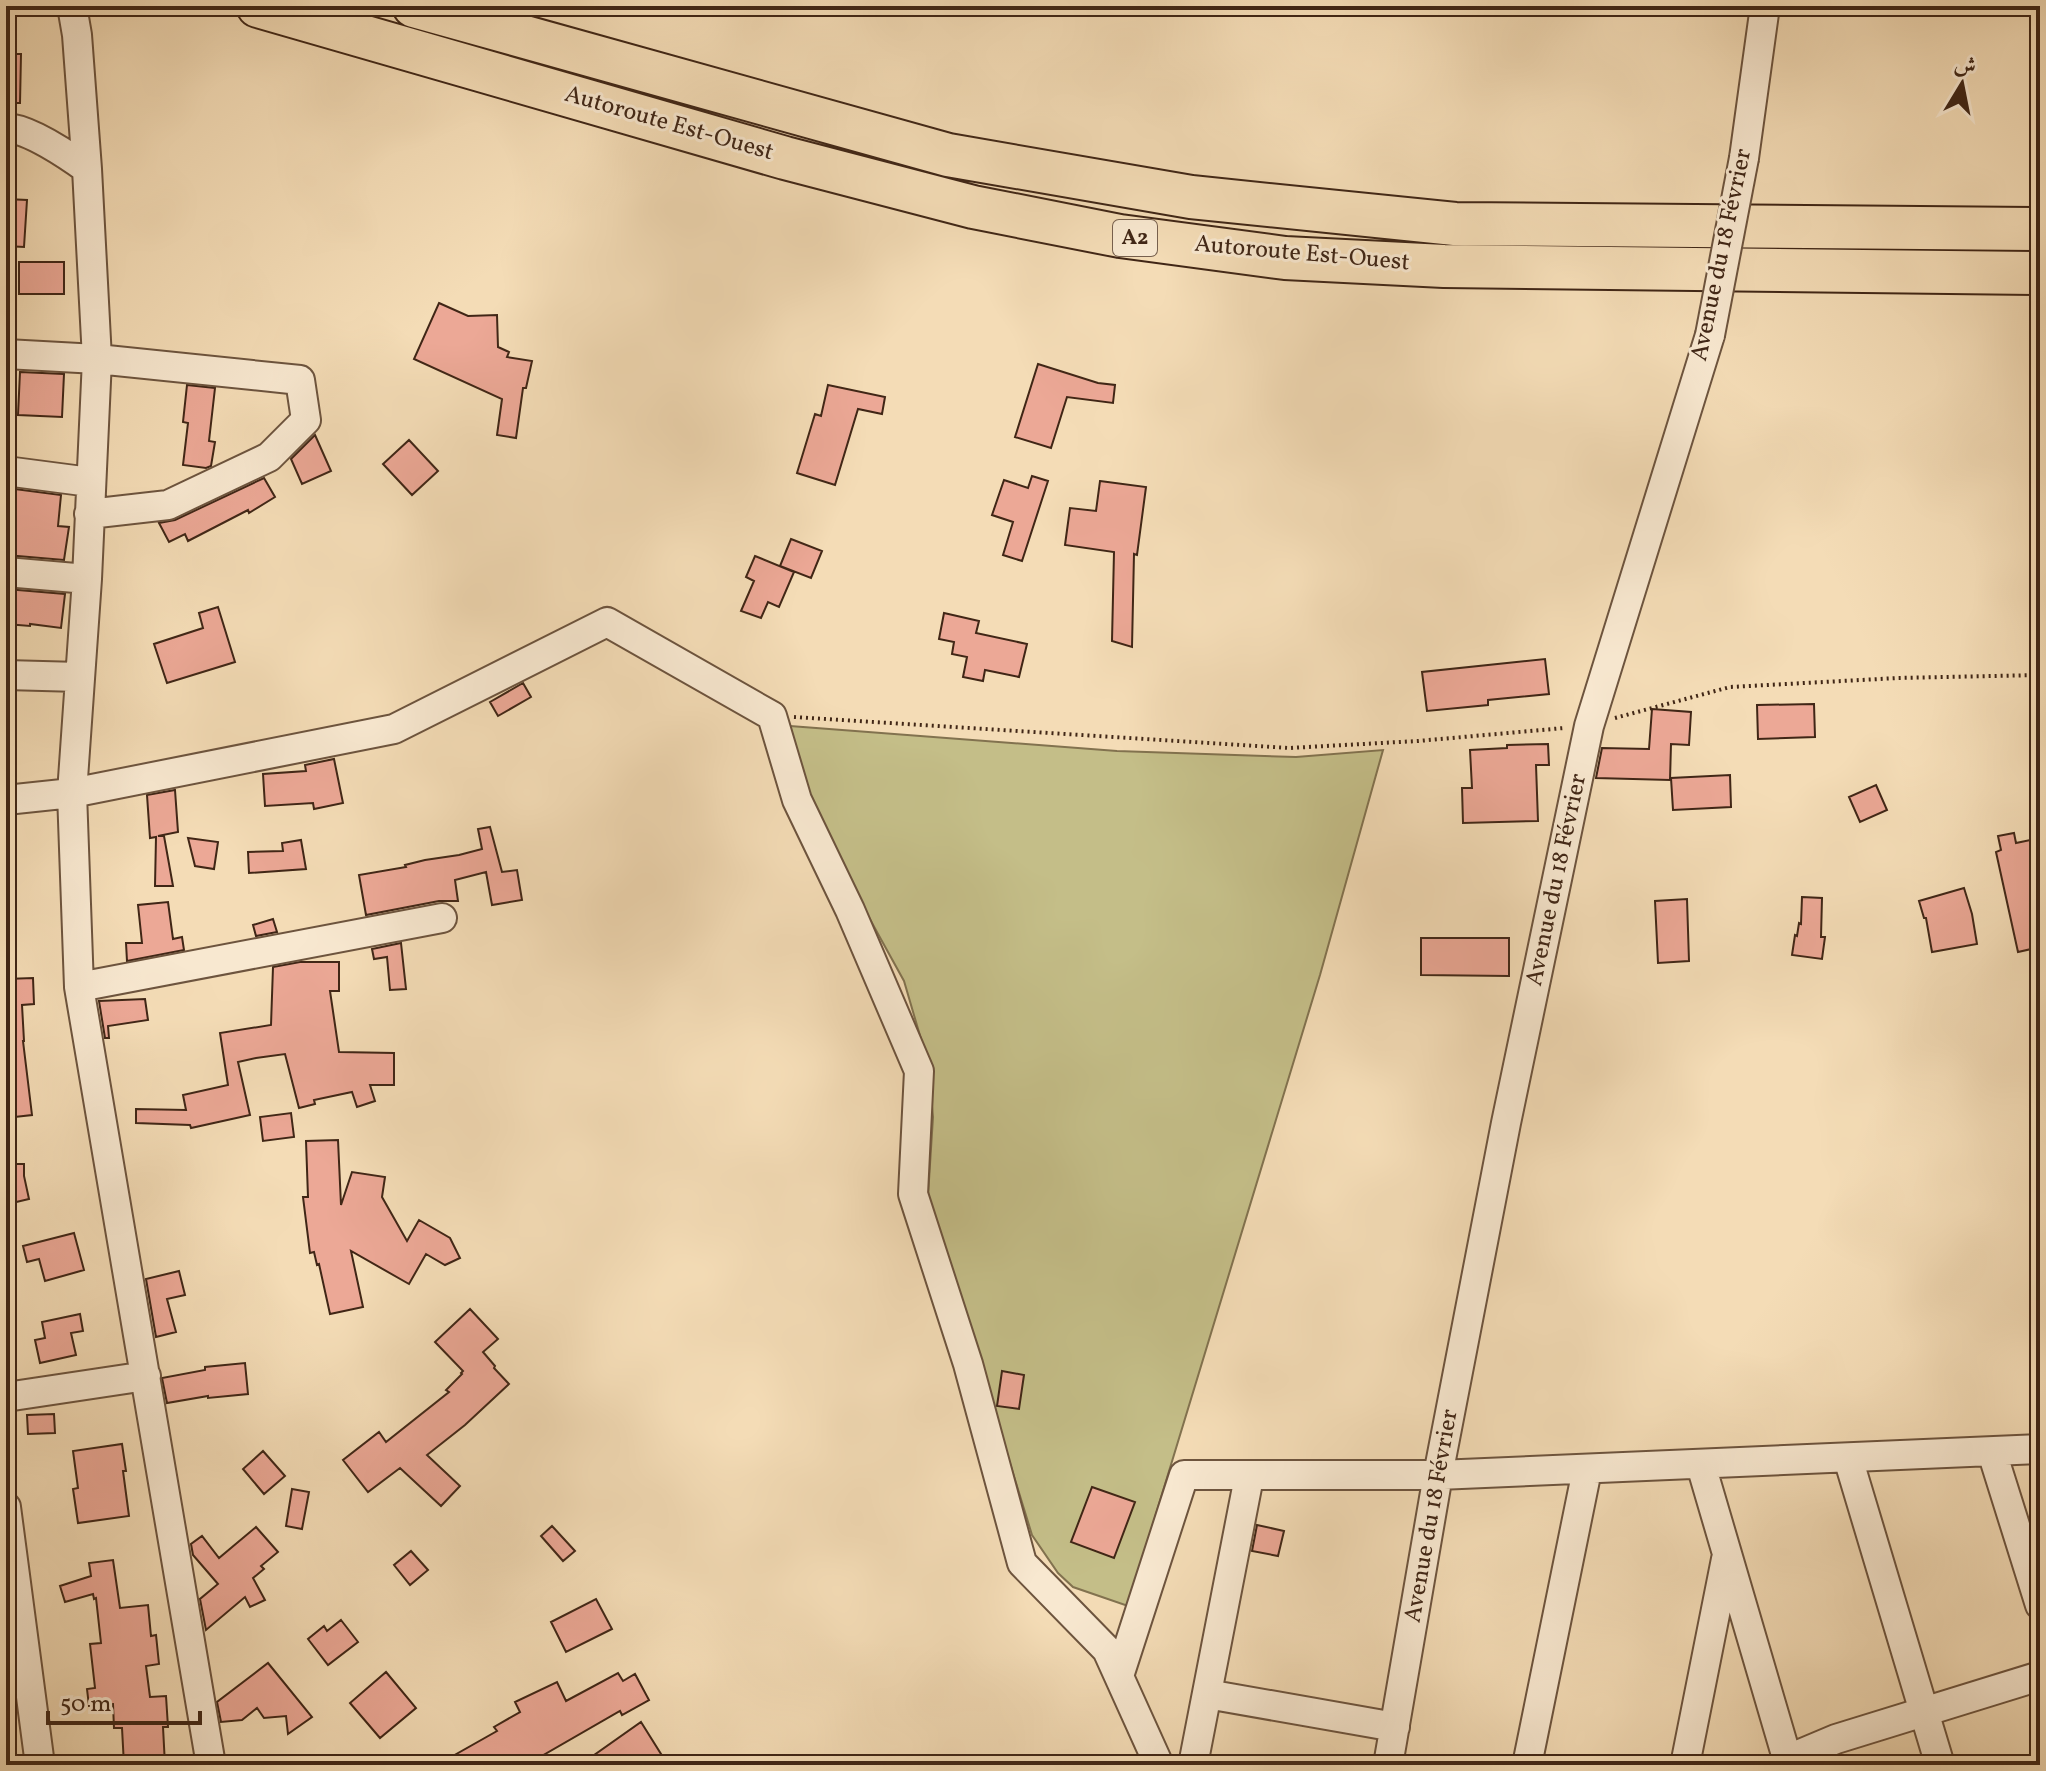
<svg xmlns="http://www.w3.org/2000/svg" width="2046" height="1771" viewBox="0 0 2046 1771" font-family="Vollkorn,Amiri,serif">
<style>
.green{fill:#c4be88;stroke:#82724f;stroke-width:2}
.building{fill:#eca896;stroke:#402616;stroke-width:2}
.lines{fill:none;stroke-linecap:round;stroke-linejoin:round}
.minor-casing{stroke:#6d543e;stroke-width:32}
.highway-casing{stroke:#402616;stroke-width:46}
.path{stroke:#402616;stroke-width:4;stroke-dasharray:2 4;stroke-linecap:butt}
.minor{stroke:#f8e8d0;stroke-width:28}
.highway{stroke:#f4dcb6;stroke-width:42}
.minor-bridge-casing{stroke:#6d543e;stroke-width:32;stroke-linecap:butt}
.minor-bridge{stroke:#f8e8d0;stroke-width:28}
.labels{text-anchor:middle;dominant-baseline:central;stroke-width:6;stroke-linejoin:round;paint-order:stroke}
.shield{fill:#f8e8d0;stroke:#77604e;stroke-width:2}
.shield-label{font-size:22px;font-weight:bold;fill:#402616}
.street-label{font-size:24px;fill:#402616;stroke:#f8e8d0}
</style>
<rect width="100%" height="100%" fill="#f4dcb6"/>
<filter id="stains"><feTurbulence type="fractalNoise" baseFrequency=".0025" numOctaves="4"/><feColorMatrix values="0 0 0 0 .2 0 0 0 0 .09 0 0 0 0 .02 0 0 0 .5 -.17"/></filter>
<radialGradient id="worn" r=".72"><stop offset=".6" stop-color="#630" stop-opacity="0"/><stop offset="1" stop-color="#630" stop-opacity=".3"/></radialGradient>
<path class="green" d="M790 726 1117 751 1296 757 1383 750 1320 975 1128 1606 1073 1587 1058 1573 1032 1535 928 1196 933 1117 928 1063 904 981 814 818 785 735Z"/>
<path class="building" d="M6 54H21L20 103H6Z
M6 199 27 200 24 247 6 246Z
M19 262H64V294H19Z
M439 303 468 316 497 315 498 347 509 352 507 357 532 361 526 388H523L516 438 497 435 502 399 414 359Z
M1038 364 1098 383 1115 385 1113 403 1067 397 1051 448 1015 437Z
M20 372 64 374 62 417 18 415Z
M187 385 215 388 209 441 215 442 211 466 206 468 183 465 188 423 183 422Z
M828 385 885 397 882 414 858 409 835 485 797 473 815 414 821 416Z
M315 435 331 471 302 484 291 459Z
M409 440 438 471 412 495 383 464Z
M1032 476 1048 481 1022 561 1003 555 1013 522 992 515 1004 480 1028 488Z
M264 478 275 497 249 513 248 510 188 541 185 534 169 542 159 523 175 520Z
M1100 481 1146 487 1137 555 1134 554 1132 647 1112 641 1114 552 1065 545 1070 508 1096 511Z
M7 488 61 495 58 526 69 527 64 560 6 555V535L10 536 15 497 6 495Z
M791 539 822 551 811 578 780 566Z
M755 556 794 572 779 607 768 602 761 618 741 611 754 581 746 577Z
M6 589 65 594 61 628 30 624V626L6 624Z
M218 607 235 662 167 683 154 644 203 628 199 613Z
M944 613 979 621 976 633 1027 644 1019 677 985 670 983 681 963 677 967 657 952 654 954 642 939 639Z
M1545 659 1549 694 1488 700V705L1427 711 1422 672Z
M523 683 531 697 498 716 490 702Z
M1814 704 1815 737 1758 739 1757 705Z
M1652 709 1691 712 1689 745 1671 744 1670 780 1596 778 1602 748 1649 749Z
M1548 744 1549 765H1536L1538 821 1463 823 1462 788H1472L1470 750 1507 748V745Z
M334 759 343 803 314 809 313 803 265 806 263 774 306 771 305 765Z
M1730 775 1731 807 1673 810 1671 778Z
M1876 785 1887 810 1860 822 1849 797Z
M175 790 178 832 158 836H164L173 886H155L156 837 150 838 147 795Z
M490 827 502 872 517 870 522 900 492 905 486 872 455 880 458 901H439L366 915 359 875 406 867 405 865 425 860 459 855 482 849 478 829Z
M2014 833 2016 843 2040 838V888L2034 890 2040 919V947L2018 952 1996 852 2001 850 1998 836Z
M188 838 218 842 214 869 195 866Z
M301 840 306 869 249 873 248 852 283 851 282 843Z
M1964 888 1972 914 1977 944 1932 952 1926 918H1924L1919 901Z
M1802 897 1822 898 1821 937H1825L1822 959 1792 955 1795 935 1797 936 1799 923 1801 924Z
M1687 899 1689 961 1658 963 1655 901Z
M168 902 173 939 182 937 184 950 127 961 126 943H142L138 905Z
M273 919 277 932 256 936 253 925Z
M1421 938H1509V976L1421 975Z
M401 943 406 989 390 990 387 957 374 959 372 949Z
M300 962H339V991H330L339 1052 394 1053V1085H370L375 1101 357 1107 352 1092 314 1100 315 1104 299 1108 285 1054 256 1058 238 1062 250 1115 191 1128 190 1125 136 1123V1109L186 1110 183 1095 228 1085 220 1033 271 1025 273 967Z
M33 978 34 1004 22 1005 24 1041H23L32 1115 6 1118V1085L13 1084 6 1042V979Z
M145 999 148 1020 108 1026 109 1038H105L99 1001Z
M291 1113 294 1137 263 1141 260 1117Z
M338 1140 341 1205 352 1172 385 1177 382 1197 407 1241 419 1220 450 1238 460 1258 445 1265 426 1254 409 1284 351 1251 363 1307 330 1314 319 1264 317 1265 314 1252 310 1253 303 1197H308L306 1141Z
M6 1164H24V1176L29 1199 12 1203 6 1178Z
M74 1233 84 1270 45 1281 39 1259 27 1262 23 1246Z
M179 1271 185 1295 167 1299 176 1332 156 1337 146 1279Z
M470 1309 498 1339 483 1352 495 1366 494 1368 509 1384 465 1425 427 1455 460 1486 441 1506 400 1468 368 1492 343 1460 379 1432 386 1442 449 1392 446 1390 462 1374 461 1373 463 1371 435 1342Z
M80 1314 83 1331 71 1333 76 1355 40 1363 35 1340 45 1338 42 1322Z
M245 1363 248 1394 208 1398V1396L167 1403 162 1378 205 1370V1367Z
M1002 1371 1024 1375 1019 1409 997 1406Z
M54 1414 55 1433 28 1434 27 1415Z
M122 1444 126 1471H123L129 1516 78 1523 73 1489 78 1488 73 1451Z
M263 1451 285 1476 264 1494 243 1469Z
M1092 1487 1135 1502 1114 1558 1071 1542Z
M292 1489 309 1492 302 1529 286 1526Z
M1257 1525 1284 1531 1278 1556 1252 1551Z
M552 1526 575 1551 563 1561 541 1536Z
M256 1527 278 1552 261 1566 264 1569 253 1578 265 1600 250 1607 245 1597 206 1630 200 1599 218 1584 193 1555 191 1544 202 1536 219 1558Z
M411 1551 428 1570 410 1585 394 1565Z
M113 1560 120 1608 148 1605 151 1636 156 1635 159 1664 146 1666 150 1697 166 1696 168 1727H163L165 1765H124L122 1728H114L113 1704 89 1706 87 1689 95 1688 90 1644 101 1643 96 1598 94 1599 93 1594 65 1602 60 1586 91 1576 89 1563Z
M596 1599 612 1629 566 1652 551 1622Z
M341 1620 358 1642 328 1665 308 1639 324 1626 327 1631Z
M268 1663 312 1717 288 1734 286 1716 264 1718 257 1708 242 1720 221 1722 217 1702Z
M386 1672 416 1708 380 1738 350 1703Z
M618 1673 623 1681 635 1674 649 1700 622 1715 620 1711 526 1765H437L497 1731 494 1727 520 1712 515 1702 557 1682 566 1701Z
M641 1722 661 1754 643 1765H580Z"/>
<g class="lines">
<g class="minor-casing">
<path id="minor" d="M72 6 77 35 87 169 97 359 87 579 72 793 79 987 211 1765
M6 128C28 128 69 156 87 169
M1744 158 1765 6
M6 354 97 359 300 380 306 420 269 457 168 505 89 514
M6 471 90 482
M6 572 87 579
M6 675 79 677
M6 800 72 793 394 729 607 622 772 716 797 800 850 910 919 1071 913 1194 968 1364 1022 1563 1107 1650 1159 1765
M79 987 442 918
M6 1397 146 1376
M1992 1452 2040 1605
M1848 1458 1940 1765
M1701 1465 1789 1765
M6 1507 40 1765
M1119 1676 1184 1475H1438L2040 1449
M1207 1694 1395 1727
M1193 1765 1249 1477
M1388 1765 1438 1475 1506 1123 1589 726 1710 335
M1527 1765 1587 1470
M1685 1765 1726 1559
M1786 1765 1798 1755 1836 1739 2040 1676"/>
</g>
<g class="highway-casing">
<path id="highway" d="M258 6 785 158 973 207 1120 236 1285 258 1444 266 2040 273
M414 6 948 155 1191 197 1455 224 2040 229"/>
</g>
<path class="path" d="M794 717 1289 748 1418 741 1564 728
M1615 718 1730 687 1898 678 2040 675"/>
<use href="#minor" class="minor"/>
<use href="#highway" class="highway"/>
<g class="minor-bridge-casing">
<path id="minor-bridge" d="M1710 335 1744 158"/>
</g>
<use href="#minor-bridge" class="minor-bridge"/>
</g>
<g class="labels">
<rect class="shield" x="1113" y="220" width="44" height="36" rx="6"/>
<g class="shield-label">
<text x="1135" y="238">A2</text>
</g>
<g class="street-label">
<text transform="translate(669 124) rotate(16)">Autoroute Est-Ouest</text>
<text transform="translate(1302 254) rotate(5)">Autoroute Est-Ouest</text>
<text transform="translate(1722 255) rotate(-78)">Avenue du 18 Février</text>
<text transform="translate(1557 880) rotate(-78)">Avenue du 18 Février</text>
<text transform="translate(1432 1516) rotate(-80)">Avenue du 18 Février</text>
</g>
</g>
<rect width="2046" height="1771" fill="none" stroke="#f4dcb6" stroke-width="32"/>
<rect x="8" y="8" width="2030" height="1755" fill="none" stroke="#402616" stroke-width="4"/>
<rect x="16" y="16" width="2014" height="1739" fill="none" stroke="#402616" stroke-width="2"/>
<g transform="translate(1962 84) rotate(10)" stroke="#f8e8d0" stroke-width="6" paint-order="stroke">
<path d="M0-6L14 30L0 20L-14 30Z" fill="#402616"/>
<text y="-12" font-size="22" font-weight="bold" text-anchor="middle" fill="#402616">ش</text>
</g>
<path d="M48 1711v12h152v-12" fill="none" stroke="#402616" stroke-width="4"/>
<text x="60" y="1711" font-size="24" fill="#402616" stroke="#f8e8d0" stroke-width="6" paint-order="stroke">50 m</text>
<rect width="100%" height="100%" filter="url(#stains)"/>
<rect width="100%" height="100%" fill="url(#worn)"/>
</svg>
